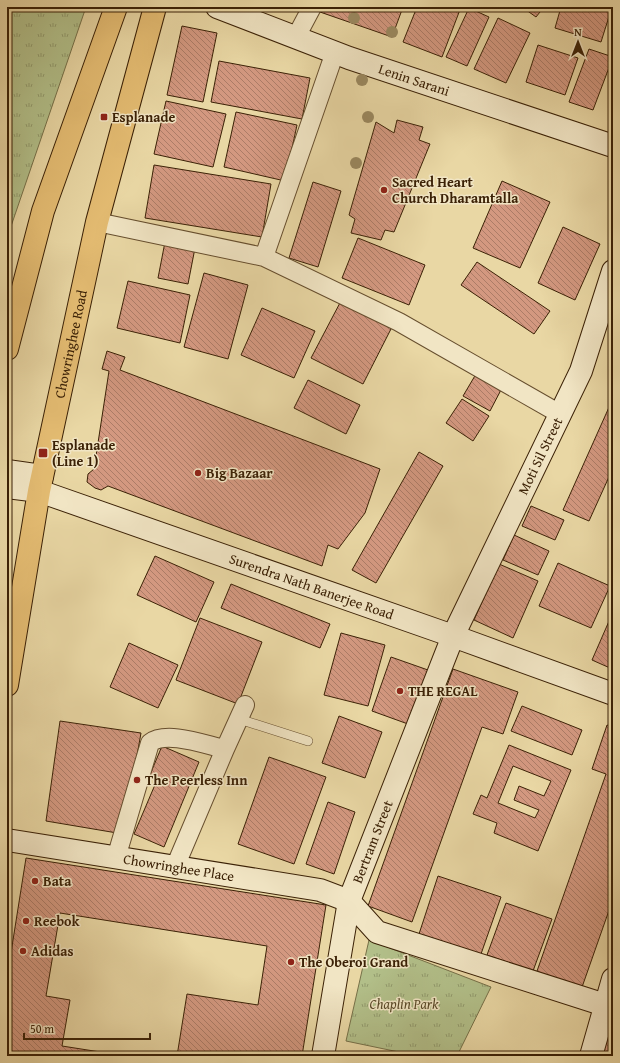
<svg xmlns="http://www.w3.org/2000/svg" width="620" height="1063" viewBox="0 0 620 1063" font-family="'Gentium Book Plus',serif">
<style>
.park{fill:url(#park-tufts);stroke:#767048}
.building{fill:url(#building-back-hatch);stroke:#3b2106;fill-rule:evenodd}
.lines{fill:none;stroke-linecap:round;stroke-linejoin:round}
.lane-casing{stroke:#664e2e;stroke-width:10}
.street-casing{stroke:#664e2e;stroke-width:20}
.secondary-casing{stroke:#3b2106;stroke-width:24}
.primary-casing{stroke:#3b2106;stroke-width:24}
.lane{stroke:#f1e5c4;stroke-width:9}
.street{stroke:#f1e5c4;stroke-width:18}
.secondary{stroke:#f1e5c4;stroke-width:22}
.primary{stroke:#e4bc72;stroke-width:22}
.tree{fill:#9a885f}
.poi-dot{fill:#8f2418;stroke:#f1e5c4;stroke-width:1.5}
.labels{text-anchor:middle;dominant-baseline:central;stroke-width:3;stroke-linejoin:round;paint-order:stroke}
.street-label{font-size:14px;fill:#3b2106;stroke:#f1e5c4}
.poi-label{font-size:14px;font-weight:bold;fill:#3b2106;stroke:#f1e5c4;text-anchor:start}
.park-label{font-size:14px;font-style:italic;fill:#594827;stroke:#f1e5c4}
</style>
<defs>
<pattern id="park-tufts" width="24" height="20" patternUnits="userSpaceOnUse"><rect width="24" height="20" fill="#b2bf89"/><path d="M3 7l-1-3M5 7V3M7 7l1-3M15 17l-1-3M17 17v-4M19 17l1-3" fill="none" stroke="#929b6e"/></pattern>
<pattern id="building-back-hatch" width="6" height="6" patternUnits="userSpaceOnUse"><rect width="6" height="6" fill="#d39880"/><path d="M-1 5l2 2M0 0l6 6M5-1l2 2" fill="none" stroke="#ac7c67"/></pattern>
</defs>
<rect width="100%" height="100%" fill="#e9d7a4"/>
<filter id="stains"><feTurbulence type="fractalNoise" baseFrequency=".005" numOctaves="4"/><feColorMatrix values="0 0 0 0 .2 0 0 0 0 .09 0 0 0 0 .02 0 0 0 .5 -.17"/></filter>
<radialGradient id="worn" r=".72"><stop offset=".6" stop-color="#630" stop-opacity="0"/><stop offset="1" stop-color="#630" stop-opacity=".3"/></radialGradient>
<path class="park" d="M7 7H86L7 238Z
M369 940 491 987 457 1056H418L346 1041Z"/>
<path class="building" d="M322 7H403L392 37 320 12Z
M417 7H461L442 57 403 42Z
M522 7H544L536 17Z
M561 7H581L593 11 594 7H612L601 42 555 28Z
M469 8 489 17 467 66 446 57Z
M498 18 530 33 506 83 474 69Z
M182 26 217 33 203 102 167 95Z
M538 45 578 58 565 95 526 82Z
M589 49 613 57 593 110 569 102Z
M219 61 310 78 302 119 211 102Z
M166 101 226 114 213 167 154 154Z
M236 112 297 125 285 181 224 167Z
M397 120 423 127 419 140 430 144 394 232 385 230 381 240 351 233 355 219 349 215 376 122 394 133Z
M154 165 271 184 262 237 145 218Z
M502 181 550 202 520 268 473 248Z
M313 182 341 191 318 267 289 258Z
M563 227 600 244 575 300 538 283Z
M358 238 425 265 409 305 342 278Z
M165 242 195 248 188 284 158 278Z
M477 262 550 311 534 334 461 285Z
M204 273 248 285 228 359 184 347Z
M128 281 190 295 180 343 117 328Z
M342 299 393 325 363 384 311 358Z
M262 308 315 331 294 378 241 355Z
M107 351 125 357 120 370 380 469 365 513 338 549 328 545 322 566 108 486 101 490 95 488 87 482 88 474 94 469 109 371 102 369Z
M476 374 502 388 490 411 463 396Z
M308 380 360 405 346 434 294 408Z
M462 399 489 416 473 441 446 423Z
M610 405 613 407V468L589 521 563 510Z
M419 452 443 466 376 583 352 570Z
M531 506 564 520 555 540 522 526Z
M514 535 549 551 538 575 503 560Z
M155 556 214 582 196 622 137 595Z
M558 563 610 586 591 628 539 606Z
M499 564 538 581 513 638 474 620Z
M231 584 330 624 320 648 221 608Z
M613 612V662L610 668 592 660Z
M200 618 262 642 238 704 176 680Z
M341 633 385 645 368 706 324 695Z
M129 643 178 665 158 708 110 687Z
M391 657 428 670 408 724 372 711Z
M453 669 518 692 503 734 482 727 412 922 368 906Z
M522 706 582 730 572 755 511 731Z
M339 716 382 732 365 778 322 763Z
M60 721 141 733 123 834 46 821Z
M607 725 613 727V899L581 990 536 974 606 774 592 769Z
M509 745 571 770 538 851 494 833 497 823 473 814 481 795 487 798ZM513 766 551 781 544 796 519 786 514 800 539 810 535 818 498 803Z
M162 746 199 762 164 847 134 834 157 780 149 777Z
M269 757 326 777 294 864 238 844Z
M328 802 355 812 334 874 306 864Z
M26 858 326 905 302 1056H273L247 1052 246 1056H177L187 994 258 1005 267 946 60 913 46 996 70 1000 62 1046 126 1056H7V978Z
M438 876 501 897 481 954 419 934Z
M506 903 552 919 533 971 487 955Z
M613 1022V1056H599L607 1033Z"/>
<g class="lines">
<g class="lane-casing">
<path id="lane" d="M239 719 308 741"/>
</g>
<g class="street-casing">
<path id="street" d="M296 37 312 7
M97 222 264 257 399 322 560 414
M264 257 335 52
M225 749 245 705
M116 858 150 743C166 730 206 745 225 749L175 867"/>
</g>
<g class="secondary-casing">
<g id="secondary">
<path id="s1" d="M217 7 349 58 613 146"/>
<path d="M7 471 42 476"/>
<path id="s2" d="M7 487 39 491 453 636 613 694"/>
<path id="s3" d="M7 840 320 890 349 901 377 932 605 1005"/>
<path id="s4" d="M323 1056 349 901 453 636 581 371 613 271"/>
<path d="M591 1056 613 979"/>
</g>
</g>
<g class="primary-casing">
<g id="primary">
<path d="M7 349 43 211 116 7"/>
<path id="s5" d="M7 685 39 491 97 222 155 7"/>
</g>
</g>
<use href="#lane" class="lane"/>
<use href="#street" class="street"/>
<use href="#secondary" class="secondary"/>
<use href="#primary" class="primary"/>
</g>
<g class="tree">
<circle cx="354" cy="18" r="6"/>
<circle cx="392" cy="32" r="6"/>
<circle cx="362" cy="80" r="6"/>
<circle cx="368" cy="117" r="6"/>
<circle cx="356" cy="163" r="6"/>
</g>
<g class="poi-dot">
<rect x="100" y="113" width="8" height="8" rx="2"/>
<circle cx="384" cy="190" r="4"/>
<rect x="38" y="448" width="10" height="10" rx="2"/>
<circle cx="198" cy="473" r="4"/>
<circle cx="400" cy="691" r="4"/>
<circle cx="137" cy="780" r="4"/>
<circle cx="35" cy="881" r="4"/>
<circle cx="26" cy="921" r="4"/>
<circle cx="23" cy="951" r="4"/>
<circle cx="291" cy="962" r="4"/>
</g>
<g class="labels">
<g class="street-label">
<text stroke="none"><textPath href="#s1" startOffset="210">Lenin Sarani</textPath></text>
<text stroke="none"><textPath href="#s5" startOffset="347">Chowringhee Road</textPath></text>
<text stroke="none"><textPath href="#s4" startOffset="642">Moti Sil Street</textPath></text>
<text stroke="none"><textPath href="#s2" startOffset="321">Surendra Nath Banerjee Road</textPath></text>
<text stroke="none"><textPath href="#s4" startOffset="221">Bertram Street</textPath></text>
<text stroke="none"><textPath href="#s3" startOffset="174">Chowringhee Place</textPath></text>
</g>
<g class="poi-label">
<text x="112" y="117">Esplanade</text>
<text x="392" y="182">Sacred Heart<tspan x="392" dy="16">Church Dharamtalla</tspan></text>
<text x="52" y="445">Esplanade<tspan x="52" dy="16">(Line 1)</tspan></text>
<text x="206" y="473">Big Bazaar</text>
<text x="408" y="691">THE REGAL</text>
<text x="145" y="780">The Peerless Inn</text>
<text x="43" y="881">Bata</text>
<text x="34" y="921">Reebok</text>
<text x="31" y="951">Adidas</text>
<text x="299" y="962">The Oberoi Grand</text>
</g>
<g class="park-label">
<text x="404" y="1004">Chaplin Park</text>
</g>
</g>
<rect width="620" height="1063" fill="none" stroke="#e9d7a4" stroke-width="24"/>
<rect x="8" y="8" width="604" height="1047" fill="none" stroke="#3b2106" stroke-width="2"/>
<rect x="12" y="12" width="596" height="1039" fill="none" stroke="#3b2106"/>
<g transform="translate(578 42)" stroke="#f1e5c4" stroke-width="3" paint-order="stroke">
<path d="M0-3L7 15L0 10L-7 15Z" fill="#3b2106"/>
<text y="-6" font-size="11" font-weight="bold" text-anchor="middle" fill="#3b2106">N</text>
</g>
<path d="M24 1033v6h126v-6" fill="none" stroke="#3b2106" stroke-width="2"/>
<text x="30" y="1033" font-size="12" fill="#3b2106" stroke="#f1e5c4" stroke-width="3" paint-order="stroke">50 m</text>
<rect width="100%" height="100%" filter="url(#stains)"/>
<rect width="100%" height="100%" fill="url(#worn)"/>
</svg>
